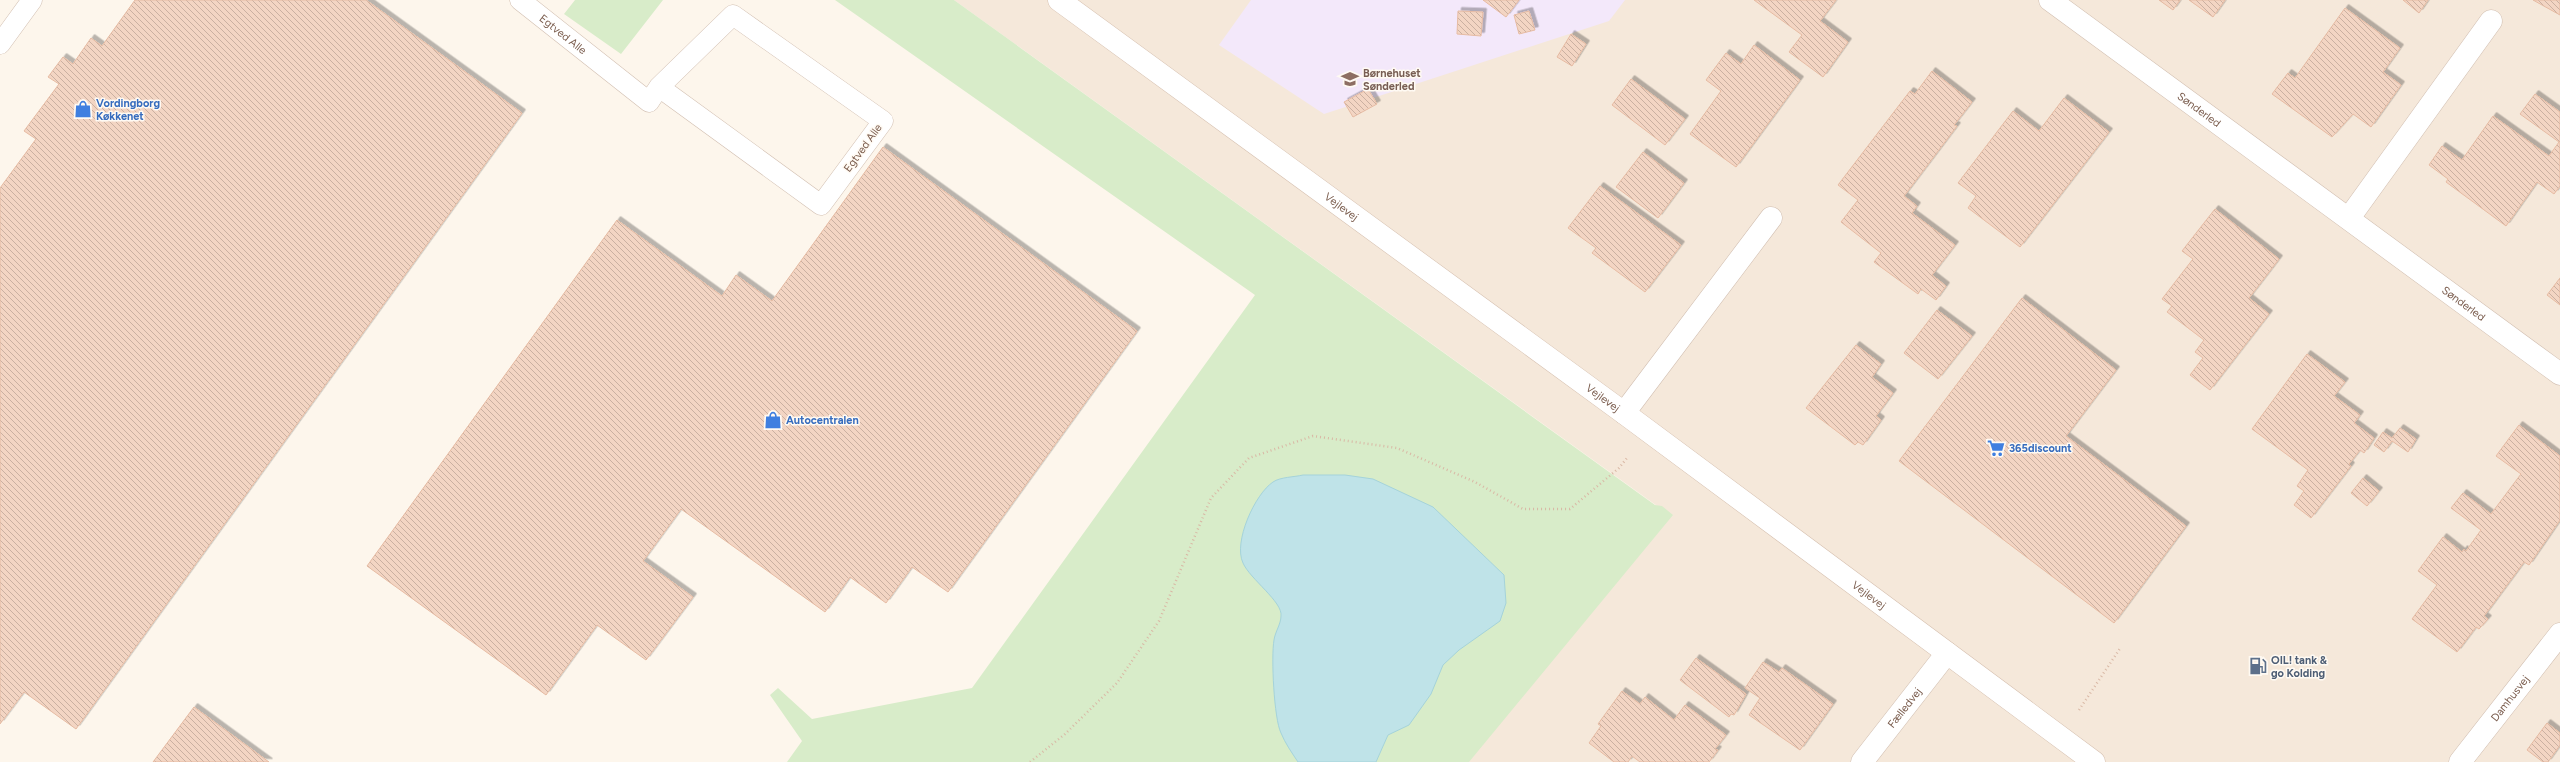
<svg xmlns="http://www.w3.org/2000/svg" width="2560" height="762" viewBox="0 0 2560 762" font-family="Figtree,sans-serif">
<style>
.residential{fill:#f5e8da}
.education{fill:#f3e8fa}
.grass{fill:#d8ecc9}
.water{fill:#bfe3e8;stroke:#a5d3da}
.building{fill:url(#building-back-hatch);stroke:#e6bba3;filter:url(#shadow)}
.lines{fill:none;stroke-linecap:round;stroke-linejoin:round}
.lane-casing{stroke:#d1beb0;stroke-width:21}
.street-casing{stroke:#d1beb0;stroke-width:23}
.secondary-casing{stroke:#d6c0b0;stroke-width:23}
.path{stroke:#d9b8a5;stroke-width:2.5;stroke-dasharray:1 3;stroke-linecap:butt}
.lane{stroke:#fff;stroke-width:20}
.street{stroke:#fff;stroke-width:22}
.secondary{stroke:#fff;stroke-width:22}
.labels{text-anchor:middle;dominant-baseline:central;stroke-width:3;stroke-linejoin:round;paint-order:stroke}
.street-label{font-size:11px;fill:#7a5c4d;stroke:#fffaf3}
.education-label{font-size:11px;font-weight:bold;fill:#785e54;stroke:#fffaf3;text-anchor:start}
.shop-label{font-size:11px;font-weight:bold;fill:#366cbe;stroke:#fffaf3;text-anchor:start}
.service-label{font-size:11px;font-weight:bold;fill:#4e5e75;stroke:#fffaf3;text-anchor:start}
</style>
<defs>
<pattern id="building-back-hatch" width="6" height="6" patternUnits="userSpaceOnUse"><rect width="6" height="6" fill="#f3d5c3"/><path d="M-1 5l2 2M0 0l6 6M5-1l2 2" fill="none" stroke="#cab0a1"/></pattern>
<filter id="shadow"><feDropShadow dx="3.5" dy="-3.5" stdDeviation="0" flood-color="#0004"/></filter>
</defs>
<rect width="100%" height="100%" fill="#fdf6ec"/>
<path class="residential" d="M954 0H2560V762H1455L1660 508Z"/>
<path class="education" d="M1251 0H1625L1609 21 1324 114 1219 45Z"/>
<path class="grass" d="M575 0H663L621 54 564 14Z
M835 0H954L1655 505 1662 506 1673 515 1469 762H787L802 741 770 695 778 688 812 719 972 688 1255 295Z"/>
<path class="water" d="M1303 475H1345L1373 479 1433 507 1504 575 1506 603 1500 621 1459 650 1443 665 1431 694 1409 725 1388 735 1376 762H1298C1292 753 1285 743 1281 733 1274 719 1271 657 1274 640 1275 632 1281 624 1281 616 1283 602 1250 579 1243 563 1233 542 1255 494 1273 482 1280 477 1295 477 1303 475Z"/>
<path class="building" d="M135 0H366L522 113 76 729 24 692 0 724V188L36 139 24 131 59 84 48 77 63 57 73 64 91 38 102 46Z
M1483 0H1519L1506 17Z
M1754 0H1836L1820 21 1848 42 1823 77 1789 52 1802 35Z
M2159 0H2180L2173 10Z
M2189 0H2225L2213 17Z
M2403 0H2428L2419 13Z
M2533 0H2560V15Z
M2345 8 2400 48 2383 72 2401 85 2371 127 2353 114 2332 137 2272 94 2288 73 2295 78Z
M1458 11 1483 12 1481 36 1457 34Z
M1529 11 1535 30 1519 34 1514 15Z
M1571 34 1586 44 1572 66 1557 57Z
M1754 45 1800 80 1736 167 1690 134 1721 91 1706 80 1726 53 1741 64Z
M1932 71 1972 102 1954 125 1957 126 1904 196 1917 206 1912 213 1955 245 1932 275 1946 286 1936 300 1921 289 1918 294 1874 262 1881 253 1841 222 1858 200 1838 185 1910 91 1915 94Z
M1631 79 1685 119 1665 145 1612 105Z
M1368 89 1377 104 1353 117 1344 102Z
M2535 94 2560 112V186L2554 194 2537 182 2506 226 2446 182 2448 179 2429 165 2442 146 2462 160 2493 116 2549 156 2559 142 2520 114Z
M2064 98 2109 132 2020 247 1968 208 1976 196 1958 183 2013 111 2039 131Z
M883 147 1137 331 948 592 912 567 886 603 850 577 825 612 681 509 643 561 693 597 646 660 597 625 546 695 367 566 617 220 722 296 736 275 772 301Z
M1643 152 1684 183 1658 218 1616 187Z
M1600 186 1681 245 1645 292 1592 253 1596 248 1568 228Z
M2215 209 2279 259 2249 298 2269 314 2210 390 2190 375 2203 358 2195 352 2204 340 2167 312 2172 306 2162 299 2193 259 2182 251Z
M2560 278V305L2547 295Z
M2022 298 2116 370 2066 436 2186 526 2114 623 1899 461Z
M1937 310 1972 336 1938 379 1904 353Z
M1856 345 1881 364 1872 377 1893 393 1876 416 1881 420 1863 445 1858 442 1855 445 1806 408Z
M2307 354 2345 382 2334 396 2360 415 2354 423 2374 438 2364 453 2360 450 2349 464 2351 466 2311 518 2294 505 2304 491 2297 486 2308 470 2252 429Z
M2519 425 2560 456V520L2529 565 2524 562 2484 616 2488 619 2479 629 2476 627 2457 652 2412 619 2437 585 2418 571 2443 537 2462 552 2464 549 2466 551 2481 530 2451 508 2463 493 2491 514 2521 474 2496 456Z
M2400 428 2416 439 2408 452 2392 441 2384 452 2374 445 2383 432 2392 438Z
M2363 478 2379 491 2367 506 2351 493Z
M1696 658 1746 694 1734 715 1731 714 1729 717 1680 680Z
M1763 662 1779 672 1782 668 1833 704 1800 750 1749 715 1760 698 1745 688Z
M1622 691 1640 704 1645 697 1674 720 1685 705 1726 735 1715 749 1718 750 1709 762H1640L1632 756 1628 762H1614L1589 743 1601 726 1598 724Z
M194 707 269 762H153Z
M2547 723 2560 733V745L2548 762H2543L2527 750Z"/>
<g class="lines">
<g class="lane-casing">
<g id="lane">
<path id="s1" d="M520 0 649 102 659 87 733 15 883 121 821 205 659 87"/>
<path d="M0 44 32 0"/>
</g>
</g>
<g class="street-casing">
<g id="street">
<path id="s2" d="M2050 0 2560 374"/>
<path d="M2349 218 2491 21"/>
<path d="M1624 413 1771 218"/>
<path id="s3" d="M1862 762 1947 653"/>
<path id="s4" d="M2460 762 2560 634"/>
</g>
</g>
<g class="secondary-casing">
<g id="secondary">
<path id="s5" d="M1059 0 1624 413 2094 762"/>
</g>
</g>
<path class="path" d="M2079 710 2121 647
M1030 762 1065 734 1117 683 1159 621 1211 498 1249 458 1313 436 1397 448 1475 482 1523 509H1570L1619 468 1627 458"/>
<use href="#lane" class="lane"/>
<use href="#street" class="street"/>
<use href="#secondary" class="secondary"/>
</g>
<defs>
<g id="school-bare" transform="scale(1.38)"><path d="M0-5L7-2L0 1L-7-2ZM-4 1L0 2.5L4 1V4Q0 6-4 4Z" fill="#8d6e63" stroke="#fffaf3" stroke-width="2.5" paint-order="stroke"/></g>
<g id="shop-bare" transform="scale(1.38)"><path d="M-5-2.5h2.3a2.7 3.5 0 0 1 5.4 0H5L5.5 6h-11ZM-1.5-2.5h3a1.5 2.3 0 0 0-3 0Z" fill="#3f7fe0" stroke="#fffaf3" stroke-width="2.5" paint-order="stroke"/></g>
<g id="supermarket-bare" transform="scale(1.38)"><path d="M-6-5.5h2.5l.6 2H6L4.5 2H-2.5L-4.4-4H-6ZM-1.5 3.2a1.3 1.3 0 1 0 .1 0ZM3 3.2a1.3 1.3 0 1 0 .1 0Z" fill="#3f7fe0" stroke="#fffaf3" stroke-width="2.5" paint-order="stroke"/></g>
<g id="fuel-bare" transform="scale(1.38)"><path d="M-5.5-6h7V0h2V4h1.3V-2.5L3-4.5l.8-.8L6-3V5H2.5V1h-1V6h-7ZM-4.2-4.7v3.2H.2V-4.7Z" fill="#5c6f8a" stroke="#fffaf3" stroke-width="2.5" paint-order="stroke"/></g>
</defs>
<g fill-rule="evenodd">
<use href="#school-bare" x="1350" y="79"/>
<use href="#shop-bare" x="83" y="109"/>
<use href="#shop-bare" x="773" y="420"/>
<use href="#supermarket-bare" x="1996" y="448"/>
<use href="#fuel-bare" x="2258" y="666"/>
</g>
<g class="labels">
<g class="street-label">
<text stroke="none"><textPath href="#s1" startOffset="55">Egtved Alle</textPath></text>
<text stroke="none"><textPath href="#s2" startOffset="185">Sønderled</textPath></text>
<text transform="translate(863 148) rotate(-54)">Egtved Alle</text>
<text stroke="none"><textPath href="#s5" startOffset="350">Vejlevej</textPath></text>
<text stroke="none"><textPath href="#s2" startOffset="513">Sønderled</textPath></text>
<text stroke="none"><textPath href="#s5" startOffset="674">Vejlevej</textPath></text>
<text stroke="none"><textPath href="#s5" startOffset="1005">Vejlevej</textPath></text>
<text stroke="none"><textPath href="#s4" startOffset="81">Damhusvej</textPath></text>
<text stroke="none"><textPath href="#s3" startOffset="69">Fælledvej</textPath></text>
</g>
<g class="education-label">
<text x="1363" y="73">Børnehuset<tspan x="1363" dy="13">Sønderled</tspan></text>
</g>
<g class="shop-label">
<text x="96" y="103">Vordingborg<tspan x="96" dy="13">Køkkenet</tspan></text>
<text x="786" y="420">Autocentralen</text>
<text x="2009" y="448">365discount</text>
</g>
<g class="service-label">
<text x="2271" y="660">OIL! tank &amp;<tspan x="2271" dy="13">go Kolding</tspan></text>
</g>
</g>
</svg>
